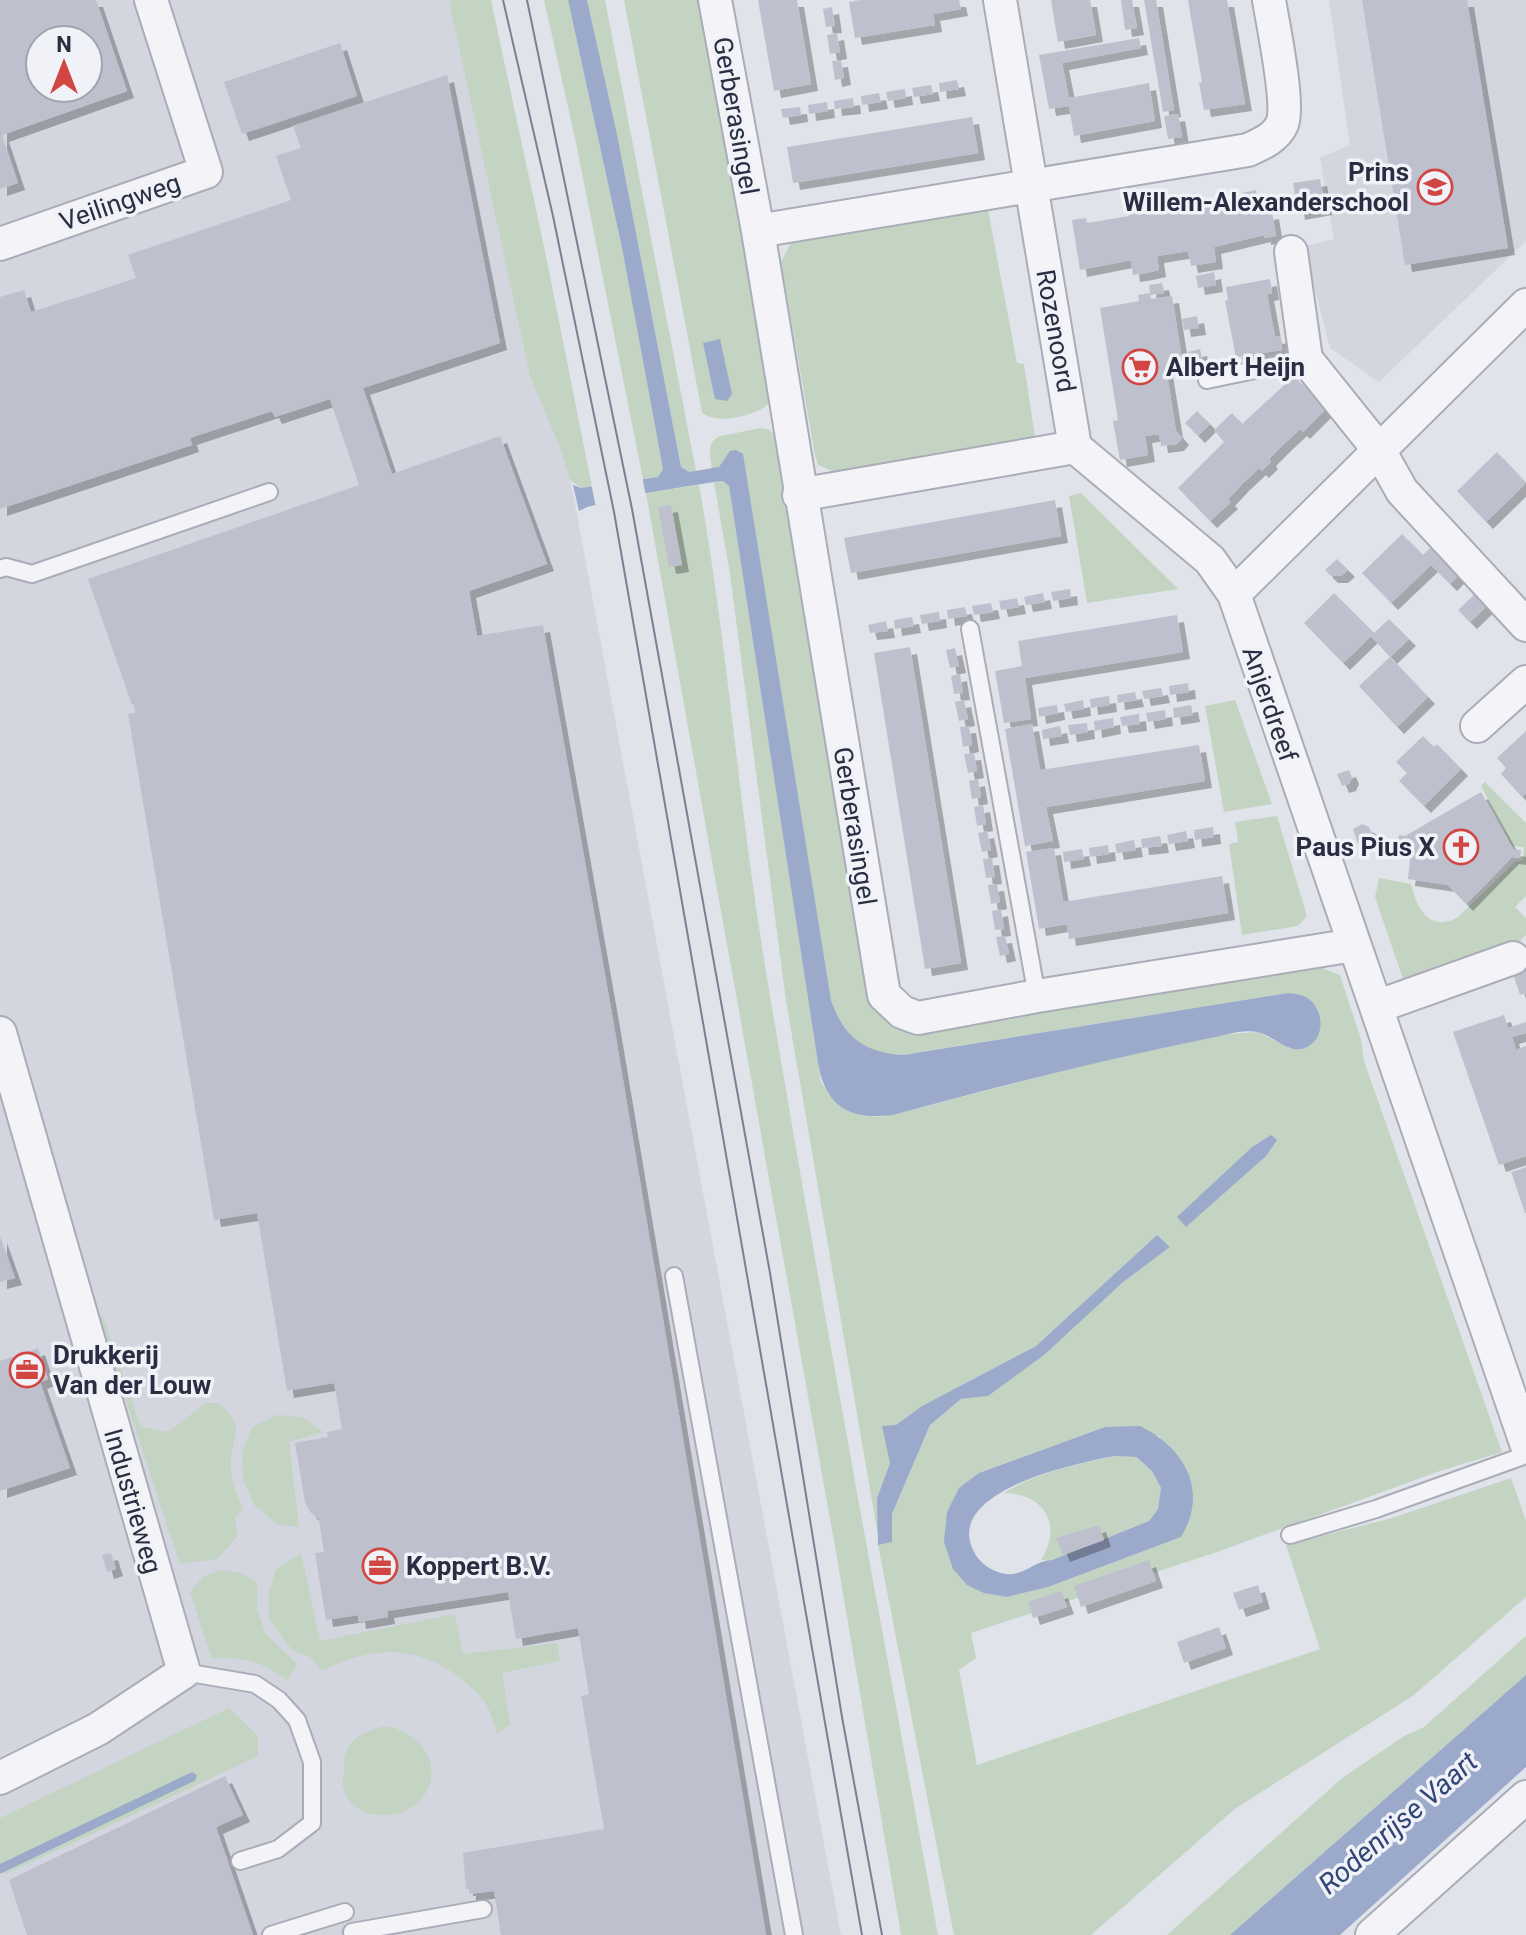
<svg xmlns="http://www.w3.org/2000/svg" width="1526" height="1935" viewBox="0 0 1526 1935" font-family="Roboto,sans-serif">
<style>
.built{fill:#d3d5df;fill-rule:evenodd}
.green{fill:#c3d4c2;fill-rule:evenodd}
.water{fill:#9baacb;fill-rule:evenodd}
.pier{fill:#e1e3ea}
.lines{fill:none;stroke-linecap:round;stroke-linejoin:round}
.stream{stroke:#9baacb;stroke-width:9}
.building{fill:#bec1cd;fill-rule:evenodd;filter:url(#shadow)}
.service-casing{stroke:#aaadb8;stroke-width:20}
.minor-casing{stroke:#aaadb8;stroke-width:36}
.service{stroke:#f4f4f8;stroke-width:16}
.minor{stroke:#f4f4f8;stroke-width:32}
.tram{stroke:#7a7f94;stroke-width:2}
.labels{text-anchor:middle;dominant-baseline:central;stroke-width:7;stroke-linejoin:round;paint-order:stroke}
.street-label{font-size:26px;fill:#292e42;stroke:#f0f2f7}
.poi-label{font-size:26px;font-weight:bold;fill:#292e42;stroke:#f0f2f7;text-anchor:start}
.water-label{font-size:28px;font-style:italic;fill:#324577;stroke:#f0f2f7}
</style>
<defs>
<filter id="shadow"><feDropShadow dx="7" dy="7" stdDeviation="0" flood-color="#0004"/></filter>
</defs>
<rect width="100%" height="100%" fill="#e1e3ea"/>
<path class="built" d="M0 0H458L538 305 841 1935H0ZM40 40H88V88H40Z
M1329 0H1526V241L1379 382 1330 348 1304 246 1334 239 1320 158 1350 145Z"/>
<path class="green" d="M449 0H491L546 256 592 487 581 488 570 480 560 447 530 376Z
M544 0H568L622 248 663 469 658 477 643 479 576 143Z
M587 0H605L696 471 689 472 681 467 617 134Z
M624 0H703L771 401C760 416 714 426 702 412Z
M981 207 988 210 1017 363 1024 364 1036 443 833 476 832 471 818 465 815 455 781 262 791 242Z
M761 428 768 429 776 436 847 877 870 996C880 1014 890 1020 908 1029L1317 966 1340 975 1361 1039 1364 1061 1502 1452 1440 1471 1220 1551 971 1633 976 1658 959 1670 977 1765 1320 1649 1286 1545 1392 1518 1511 1478 1526 1521V1597L1414 1695 1236 1808 1091 1935H954L878 1545 892 1542V1514L930 1425 961 1399 988 1396 1122 1283 1170 1247 1157 1235 1036 1346 922 1406 896 1425 890 1463 877 1498 880 1534 878 1536 786 1001 730 574 714 482 723 481 729 486 818 1063 821 1082 830 1096 874 1117 893 1115 1091 1063 1228 1034 1258 1032 1291 1049 1288 993 902 1055C863 1052 844 1037 831 1000L765 598 725 460 719 467 712 469C710 456 706 442 720 436ZM1271 1135 1187 1226H1186L1178 1217 1252 1147ZM1105 1427 1160 1436 1181 1537 1048 1587 1007 1597 944 1542 979 1473Z
M699 485C727 640 738 798 763 953 817 1281 878 1608 938 1935H901L836 1552 646 493Z
M1081 493 1178 589 1087 603 1069 496Z
M1235 700 1272 804 1224 812 1205 706Z
M1485 782 1526 823V896L1515 907 1526 918V935L1516 945 1405 985 1375 897 1379 878 1411 884C1417 909 1430 933 1458 917L1515 862 1523 860 1524 847 1512 846 1481 786Z
M1277 816 1307 916 1298 926 1242 935 1229 844 1238 842 1235 822Z
M102 1314 141 1427 168 1432 206 1403H219C245 1429 234 1429 231 1460 229 1476 237 1495 243 1509L235 1517 237 1537 217 1559 180 1564 98 1316Z
M277 1415 302 1417 323 1432 289 1442 299 1527 278 1525 254 1505 243 1479 242 1452 252 1427Z
M1115 1456 1135 1457 1152 1471 1161 1488 1158 1509 1149 1521 1052 1560H1041C1063 1525 1045 1494 1004 1493 1038 1472 1077 1464 1115 1456Z
M301 1553 320 1641 455 1614 463 1654 557 1643 560 1661 502 1673 510 1725 497 1733C494 1725 492 1717 489 1710 485 1699 473 1689 465 1682 421 1644 372 1645 322 1671L312 1658 292 1650 269 1619V1591L276 1569Z
M222 1570 240 1573 257 1582V1609L265 1633 297 1664 288 1680C260 1661 246 1657 212 1659L190 1592 204 1576Z
M1526 1636V1675L1230 1935H1167L1341 1779 1404 1736 1424 1727Z
M229 1708 258 1736V1756L6 1874 0 1869V1818Z
M386 1726C419 1731 446 1765 423 1797 404 1823 352 1823 343 1787 342 1782 344 1774 344 1769 341 1743 363 1730 386 1726Z"/>
<path class="water" d="M568 0H587L617 134 681 467 689 472 719 467 730 451 736 450 743 454 831 1000C844 1037 863 1052 903 1055L1288 993C1295 994 1305 995 1310 1000 1324 1012 1325 1038 1307 1047 1288 1056 1274 1035 1257 1032 1246 1030 1231 1033 1220 1036 1110 1058 1002 1085 893 1115 850 1120 826 1108 818 1063L729 486 723 481 714 482 646 493 587 507 579 511 573 485 581 488 658 477 663 469 622 248Z
M720 339 732 394 727 401 715 399 703 343Z
M1271 1135 1277 1140 1266 1156 1186 1227 1177 1217 1252 1147Z
M1157 1235 1170 1247 1122 1283 1044 1355 988 1396 961 1399 930 1425 892 1514V1542L878 1545 877 1498 890 1463 882 1426 896 1425 922 1406 1036 1346Z
M1140 1426C1185 1448 1209 1491 1181 1537L1048 1587 1007 1597 984 1593 967 1585 953 1569 944 1542 947 1512 959 1488 979 1473 1105 1427ZM1115 1456 1136 1457 1152 1471 1161 1488 1158 1509 1149 1521 1052 1560C1035 1560 1025 1576 1006 1574 992 1572 979 1563 973 1550 945 1490 1077 1463 1115 1456Z
M1526 1675V1767L1340 1935H1230Z"/>
<path class="pier" d="M642 475 646 497 596 508 591 483Z"/>
<g class="lines">
<path class="stream" d="M0 1869 192 1777"/>
</g>
<path class="building" d="M0 0H96L127 91 2 135 18 183 0 189ZM40 40H88V88H40Z
M758 0H797L811 84 774 91Z
M860 0H959L961 9 933 14 935 25 855 38 849 2Z
M1051 0H1090L1096 35 1058 42Z
M1121 0H1132L1137 28 1125 30Z
M1144 0H1156L1174 110 1163 112Z
M1188 0H1227L1245 104 1204 110 1199 83 1202 82Z
M1362 0H1467L1508 248 1405 265Z
M832 7 835 26 826 27 823 9Z
M837 33 840 52 830 54 827 35Z
M1139 38 1141 48 1062 63 1069 98 1149 83 1155 121 1074 136 1069 106 1049 109 1039 55Z
M340 43 357 96 242 134 224 82Z
M841 60 844 78 835 80 832 61Z
M447 75 500 343 363 388 392 474 500 436 547 564 469 591 477 636 543 625 613 1020 766 1935H501L494 1891 469 1894V1889H466L463 1853 604 1829 581 1696 589 1694 578 1628 516 1639 508 1592 387 1611 388 1617 359 1622 358 1615 326 1620 315 1553 324 1552 319 1519 310 1512 305 1502 295 1443 328 1437 327 1432 342 1429 334 1383 287 1391 257 1213 214 1220 128 714 135 713 134 704 132 705 88 579 359 485 330 399 275 417 272 411 190 438 192 445 0 509V297L24 290 31 312 94 292 136 278 128 255 291 200 276 156 301 148 293 126Z
M957 80 959 89 940 92 939 83Z
M931 85 933 94 914 97 912 88Z
M905 89 906 98 888 101 886 92Z
M879 93 881 102 862 105 861 96Z
M853 98 854 107 835 109 834 101Z
M827 102 828 111 809 114 808 105Z
M800 107 801 115 783 118 781 109Z
M1178 114 1182 137 1168 139 1164 116Z
M972 117 978 153 793 183 787 147Z
M1320 179 1325 208 1298 213 1293 183Z
M1256 190 1260 214 1272 212 1276 236 1264 238V235L1214 247 1216 262 1191 266 1188 251 1157 256 1159 270 1146 273 1133 275 1131 260 1080 270 1072 220 1086 218 1087 223 1129 216V211L1142 209 1143 214 1187 206V201L1200 199 1201 204 1243 197 1242 193Z
M1214 272 1216 285 1198 288 1196 276Z
M1270 279 1272 293 1267 294 1275 337 1280 336 1282 350 1236 357 1225 301 1228 300 1226 287Z
M1162 283 1164 293 1150 295 1149 285Z
M1150 293 1151 299 1172 296 1183 366 1166 369 1176 431 1182 438 1177 444 1161 446 1159 434 1145 436 1148 455 1120 460 1113 421 1118 420 1100 308 1139 301 1138 295Z
M1197 316 1199 328 1184 330 1182 319Z
M1200 349 1203 363 1190 365 1188 352Z
M1294 376 1326 409 1303 432 1300 429 1284 444 1269 459 1271 462 1262 471 1259 468 1242 484 1228 499 1231 502 1210 521 1178 488 1224 442 1214 430 1232 413 1242 424Z
M1197 411 1210 424 1198 436 1185 423Z
M1497 452 1526 483 1486 522 1457 491Z
M1055 500 1061 536 851 573 844 538Z
M671 505 682 565 669 567 658 507Z
M1402 534 1423 555 1433 545 1460 574 1450 584 1431 565 1391 603 1362 573Z
M1337 559 1348 570 1341 576H1331L1325 570Z
M1481 588 1493 600 1470 622 1458 610Z
M1070 589 1071 598 1053 601 1051 592Z
M1043 593 1045 602 1026 605 1024 597Z
M1334 593 1374 633 1389 619 1409 639 1390 657 1371 636 1343 663 1304 623Z
M1017 598 1019 607 1001 610 999 601Z
M991 603 993 612 974 615 972 606Z
M965 607 967 616 948 619 947 610Z
M939 612 940 621 922 624 920 615Z
M1177 615 1183 652 1025 678 1031 719 1004 723 995 671 1022 666 1018 641Z
M912 617 914 626 895 629 894 620Z
M886 621 888 631 870 633 868 625Z
M910 647 961 963 925 969 874 653Z
M955 648 959 666 950 668 946 650Z
M1390 657 1428 697 1397 727 1359 686Z
M960 674 963 693 954 694 951 676Z
M1188 683 1189 692 1170 695 1169 686Z
M1161 688 1163 696 1144 699 1142 691Z
M1135 692 1137 700 1118 703 1117 695Z
M1109 696 1110 705 1091 708 1090 699Z
M964 700 968 719 959 721 955 702Z
M1083 700 1084 709 1066 712 1064 704Z
M1057 705 1058 713 1039 717 1038 708Z
M1191 705 1193 715 1174 718 1173 708Z
M1165 710 1166 719 1148 722 1146 713Z
M1139 714 1140 724 1122 726 1120 717Z
M1113 718 1114 727 1095 731 1094 721Z
M1087 723 1088 732 1070 735 1068 725Z
M1032 724 1040 770 1199 745 1205 781 1046 807 1053 841 1025 846 1005 729Z
M969 726 972 745 963 747 960 727Z
M1060 726 1062 736 1043 739 1042 730Z
M1526 731V793L1522 797 1501 774 1506 768 1497 758Z
M1423 736 1434 747 1437 744 1461 769 1424 806 1399 781 1407 773 1396 762Z
M974 753 977 771 968 773 964 754Z
M1349 770 1352 777 1349 784 1342 786 1337 774Z
M978 779 981 797 972 799 969 781Z
M1481 792 1513 849 1521 850 1520 858 1512 857 1466 904 1448 885 1408 879 1411 849 1405 843 1398 842 1399 835 1405 836Z
M983 805 986 824 977 826 974 807Z
M1362 824 1369 827 1373 836 1358 844 1353 829Z
M1213 827 1214 837 1195 840 1194 830Z
M987 831 991 850 982 852 978 833Z
M1186 831 1188 841 1169 844 1167 835Z
M1160 836 1162 846 1142 848 1141 839Z
M1134 840 1136 850 1117 853 1115 844Z
M1108 845 1109 854 1090 857 1089 848Z
M1054 848 1063 902 1222 876 1228 913 1069 939 1067 924 1039 929 1026 852Z
M1082 849 1084 859 1064 862 1063 852Z
M992 858 995 877 986 878 983 859Z
M997 884 1000 902 991 904 988 885Z
M1001 909 1004 929 995 930 992 911Z
M1005 936 1009 954 1000 956 996 937Z
M1526 969V993L1520 995 1513 974Z
M1504 1015 1508 1028 1526 1022V1033L1512 1037 1516 1050 1526 1046V1156L1499 1165 1453 1032Z
M1526 1167V1213H1525L1511 1172Z
M0 1236 15 1278 0 1282Z
M38 1348 48 1379 40 1382 70 1468 0 1491V1361Z
M1099 1525 1104 1540 1063 1555 1056 1538Z
M111 1553 116 1569 107 1572 102 1555Z
M1149 1560 1156 1581 1081 1607 1074 1586Z
M1258 1585 1263 1602 1239 1610 1233 1593Z
M1061 1591 1067 1607 1033 1618 1028 1602Z
M1219 1627 1226 1648 1184 1663 1177 1642Z
M225 1776 243 1815 216 1827 253 1935H27L9 1880Z"/>
<g class="lines">
<g class="service-casing">
<path id="service" d="M1207 380 1306 359
M0 569 6 567 32 574 269 492
M970 629 1037 996
M674 1276 794 1935
M1290 1535 1376 1509 1526 1455
M184 1672 255 1684 279 1700 297 1720 312 1762V1823L278 1849 240 1861
M352 1932 483 1909
M271 1935 345 1912"/>
</g>
<g class="minor-casing">
<path id="minor" d="M715 0 758 231 884 995 902 1012 918 1018 1037 996 1354 945
M1000 0 1075 447 1210 560 1234 594
M758 231 1248 150C1261 144 1276 138 1282 124 1290 106 1273 24 1269 0
M0 244 206 172 151 0
M1291 252 1306 359 1379 450 1402 491 1526 625
M1526 305 1234 594 1526 1443
M799 495 1075 447
M1477 726 1526 682
M1376 1007 1513 958
M0 1033 184 1672 98 1729 0 1778
M1372 1935 1526 1797"/>
</g>
<use href="#service" class="service"/>
<use href="#minor" class="minor"/>
<path class="tram" d="M503 0 553 216 614 512 862 1935
M527 0 632 509 770 1273 842 1717 882 1935"/>
</g>
<defs>
<g id="school-ring" transform="scale(1.8)"><circle r="9.5" fill="#f0f2f7" stroke="#d14543" stroke-width="1.5"/><path d="M0-5L7-2L0 1L-7-2ZM-4 1L0 2.5L4 1V4Q0 6-4 4Z" fill="#d14543"/></g>
<g id="supermarket-ring" transform="scale(1.8)"><circle r="9.5" fill="#f0f2f7" stroke="#d14543" stroke-width="1.5"/><path d="M-6-5.5h2.5l.6 2H6L4.5 2H-2.5L-4.4-4H-6ZM-1.5 3.2a1.3 1.3 0 1 0 .1 0ZM3 3.2a1.3 1.3 0 1 0 .1 0Z" fill="#d14543"/></g>
<g id="church-ring" transform="scale(1.8)"><circle r="9.5" fill="#f0f2f7" stroke="#d14543" stroke-width="1.5"/><path d="M-1.2-6h2.4v3.5h3.3v2.4h-3.3V6h-2.4V-.1h-3.3v-2.4h3.3Z" fill="#d14543"/></g>
<g id="office-ring" transform="scale(1.8)"><circle r="9.5" fill="#f0f2f7" stroke="#d14543" stroke-width="1.5"/><path d="M-6-3h4V-5.5h4V-3h4V5H-6ZM-1-4.5V-3h2v-1.5ZM-6 0V1H6V0Z" fill="#d14543"/></g>
</defs>
<g fill-rule="evenodd">
<use href="#school-ring" x="1435" y="187"/>
<use href="#supermarket-ring" x="1140" y="367"/>
<use href="#church-ring" x="1461" y="847"/>
<use href="#office-ring" x="27" y="1370"/>
<use href="#office-ring" x="380" y="1566"/>
</g>
<g class="labels">
<g class="street-label">
<text transform="translate(736 116) rotate(80)">Gerberasingel</text>
<text transform="translate(120 202) rotate(-19)">Veilingweg</text>
<text transform="translate(1056 331) rotate(80)">Rozenoord</text>
<text transform="translate(1270 704) rotate(71)">Anjerdreef</text>
<text transform="translate(855 826) rotate(81)">Gerberasingel</text>
<text transform="translate(133 1501) rotate(74)">Industrieweg</text>
</g>
<g class="poi-label">
<text x="1409" y="172" text-anchor="end">Prins<tspan x="1409" dy="30">Willem-Alexanderschool</tspan></text>
<text x="1166" y="367">Albert Heijn</text>
<text x="1435" y="847" text-anchor="end">Paus Pius X</text>
<text x="53" y="1355">Drukkerij<tspan x="53" dy="30">Van der Louw</tspan></text>
<text x="406" y="1566">Koppert B.V.</text>
</g>
<g class="water-label">
<text transform="translate(1398 1823) rotate(-41)">Rodenrijse Vaart</text>
</g>
</g>
<g transform="translate(64 64)"><circle r="38" fill="#f0f2f7" stroke="#a0a4af" stroke-width="2"/>
<path d="M0-6L14 30L0 20L-14 30Z" fill="#d14543"/>
<text y="-12" font-size="22" font-weight="bold" text-anchor="middle" fill="#292e42">N</text>
</g>
</svg>
